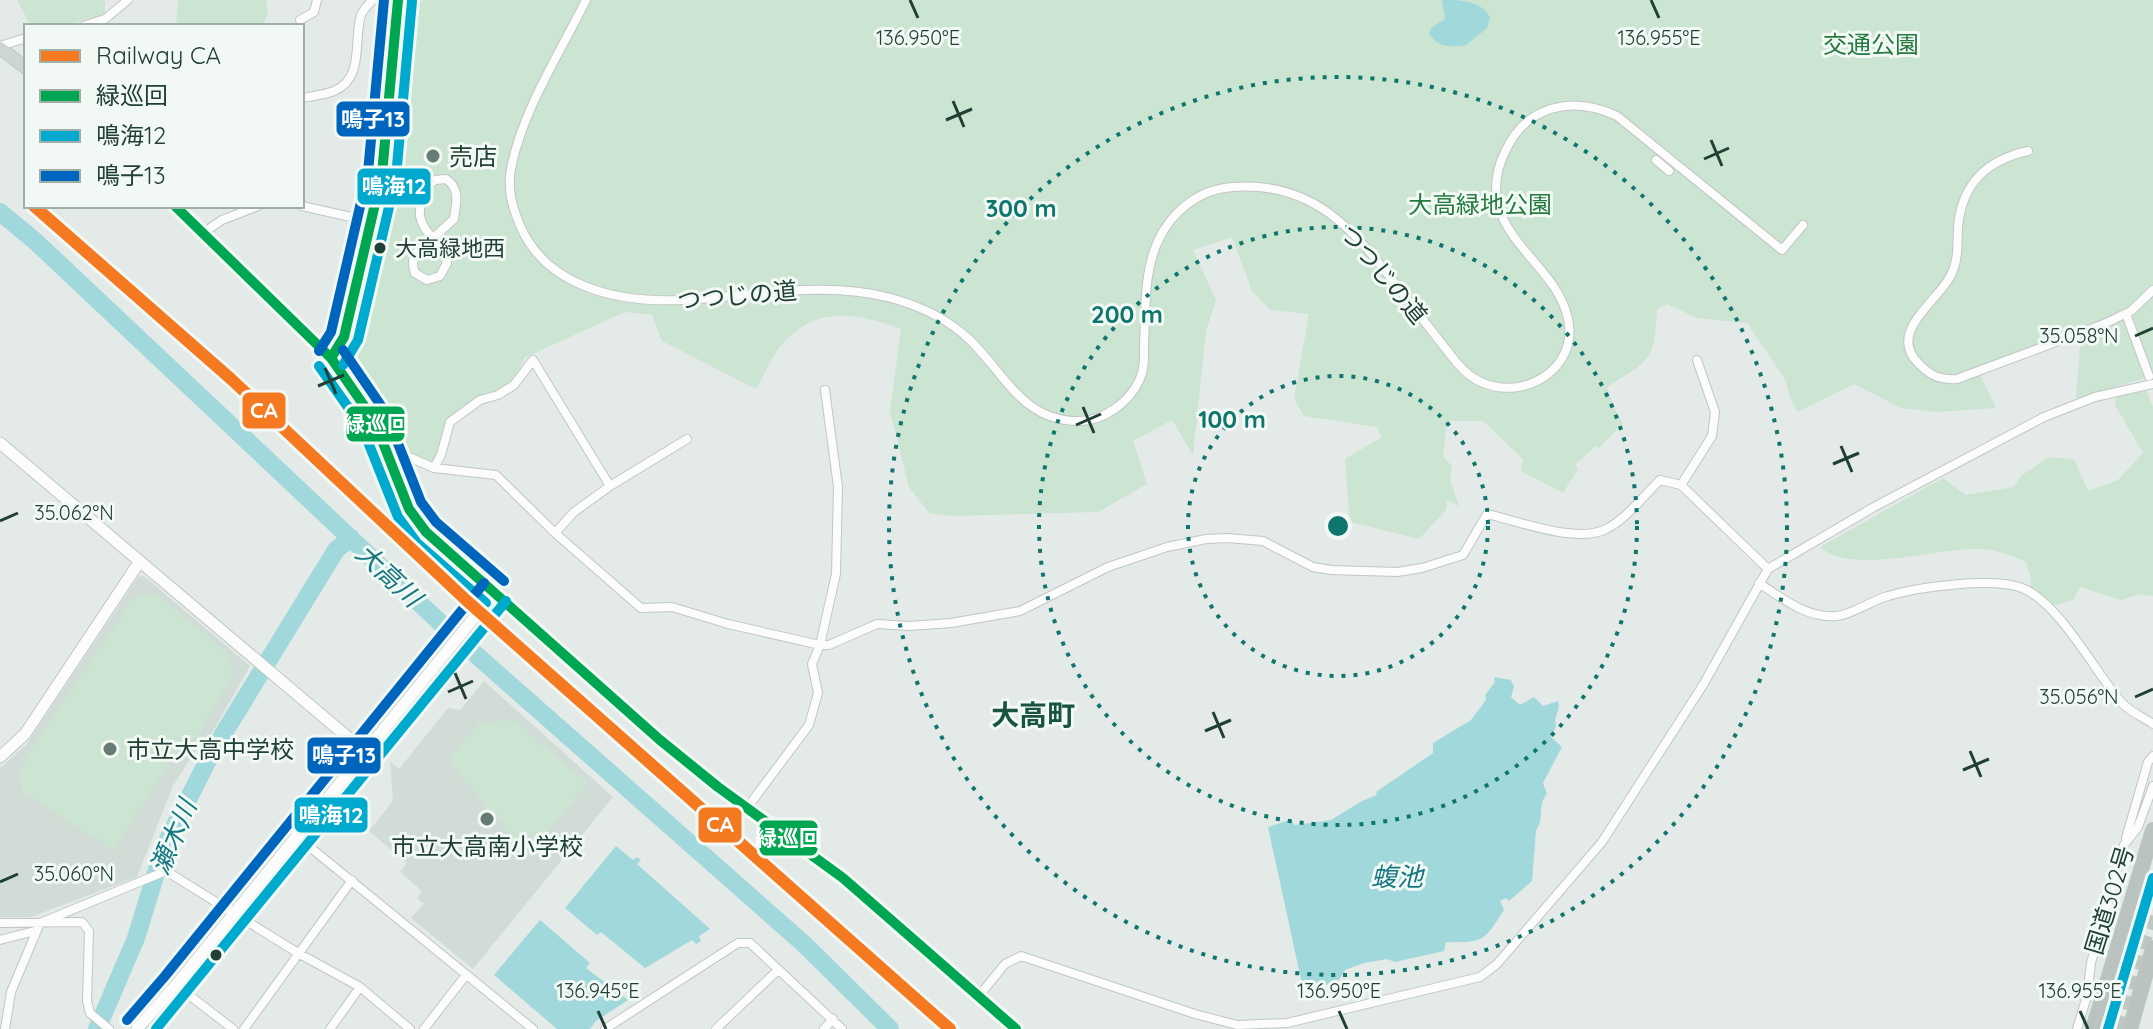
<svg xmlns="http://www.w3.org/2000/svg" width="2153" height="1029" viewBox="0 0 2153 1029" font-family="Quicksand,'Noto Sans JP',sans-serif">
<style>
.built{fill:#d1dcd7}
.green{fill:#cce4d2}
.water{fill:#a1d8dc}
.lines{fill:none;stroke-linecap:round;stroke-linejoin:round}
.river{stroke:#a1d8dc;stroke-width:18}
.highway-tunnel{stroke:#bdc8c3;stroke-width:14;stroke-dasharray:14 7;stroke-linecap:butt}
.street-casing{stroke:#c1c7c4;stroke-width:10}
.secondary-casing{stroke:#bfc8c4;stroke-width:13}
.primary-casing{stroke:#bcc7c2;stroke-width:14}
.highway-casing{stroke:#bcc7c2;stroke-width:16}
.street{stroke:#fbfcfb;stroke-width:8}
.secondary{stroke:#fbfcfb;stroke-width:11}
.primary{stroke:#cdd6d3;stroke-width:12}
.highway{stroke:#bac3c0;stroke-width:14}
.bus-1-casing{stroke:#f2f9f5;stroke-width:16}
.bus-2-casing{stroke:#f2f9f5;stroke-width:16}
.bus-3-casing{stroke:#f2f9f5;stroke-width:16}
.bus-1{stroke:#00a651;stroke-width:10}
.bus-2{stroke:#00a9ce;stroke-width:10}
.bus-3{stroke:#0065bd;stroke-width:10}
.rail-1-casing{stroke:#f2f9f5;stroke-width:18}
.rail-1{stroke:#f47921;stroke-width:12}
.ticks{fill:none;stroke:#204035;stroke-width:3}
.ring{fill:none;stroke:#0f766e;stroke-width:4;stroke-dasharray:4 8}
.poi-dot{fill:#657c73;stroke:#f2f9f5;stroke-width:3}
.bus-dot{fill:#204035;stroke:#f2f9f5;stroke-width:3}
.labels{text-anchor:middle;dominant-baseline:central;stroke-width:6;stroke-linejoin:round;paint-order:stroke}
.bus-label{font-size:22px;fill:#204035;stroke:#f2f9f5;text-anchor:start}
.park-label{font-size:24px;fill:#267a40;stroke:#f2f9f5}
.poi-label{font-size:24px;fill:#204035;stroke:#f2f9f5;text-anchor:start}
.street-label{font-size:24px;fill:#204035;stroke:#f2f9f5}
.water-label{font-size:26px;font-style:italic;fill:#147781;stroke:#f2f9f5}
.quarter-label{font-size:28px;font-weight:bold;fill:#195441;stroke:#f2f9f5}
.ticks-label{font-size:20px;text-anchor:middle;fill:#204035;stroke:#f2f9f5;stroke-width:6;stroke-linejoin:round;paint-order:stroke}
.centre{fill:#0f766e;stroke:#f2f9f5;stroke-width:4}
.ring-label{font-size:24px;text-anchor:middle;font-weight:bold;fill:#0f766e;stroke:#f2f9f5;stroke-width:6;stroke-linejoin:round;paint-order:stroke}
.line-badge{stroke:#f2f9f5;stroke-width:3}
.badge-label{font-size:22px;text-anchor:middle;font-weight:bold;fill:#fff}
</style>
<rect width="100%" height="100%" fill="#e4eae7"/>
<path class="built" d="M144 576 250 666 209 738 193 754 173 786 137 877 31 917H0V768L26 745 138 577Z
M484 681 613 797 473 969 411 918 424 904 417 898 422 891 400 872 407 863 369 831 393 801 390 762 399 769 448 708 460 710Z"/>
<path class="green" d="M17 0H105V14L62 26H31Z
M178 0H266L268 12 263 26H176Z
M429 0H2153V376L2076 398 2081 336 1980 375 1996 408 1938 412 1901 408 1854 384 1797 412 1789 394 1786 381 1747 323 1697 318 1667 304 1657 309C1655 361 1650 360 1607 387L1614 408 1623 423 1599 448 1596 446 1575 465 1578 469 1563 493 1521 471 1523 459 1483 421H1447L1443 456 1452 466 1450 480 1459 506 1447 500 1446 510 1419 539 1350 522 1345 459 1382 437 1377 427 1304 416 1294 399 1309 314 1270 310 1252 291 1232 237 1193 250 1216 300 1206 331 1193 455 1172 420 1133 441 1147 484 1098 512 952 516 929 513 909 487 890 411 901 329C858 314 820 305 785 341 773 353 765 374 756 389L662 341 652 315 625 312 524 358 515 381 506 388 447 419 433 463 401 451 382 408 351 360 398 157 408 3Z
M2146 390 2153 407V596L2140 594 2121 600 2080 587 2073 600 2052 606 2030 588 2031 578 2026 562C2011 555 1996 549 1979 549 1940 547 1850 576 1820 547L1943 478 1966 495 2013 487 2022 475 2049 457 2074 459 2088 491 2118 480 2143 453 2115 405 2117 396Z
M154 593 227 652 234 672 198 735 175 754 113 850 22 791 19 773 26 758 135 596Z
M514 720 588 784 539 841 530 835 516 845 495 813 492 814 449 759 479 723Z"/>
<path class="water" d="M1442 0C1461 0 1480 0 1490 17L1487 28 1466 45C1451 47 1437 48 1429 33L1432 27 1445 19Z
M1494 677 1511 680 1514 687 1511 697 1520 705 1534 697 1543 706 1558 701C1561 710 1553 717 1556 726L1551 737 1562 747 1543 783 1547 794C1537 804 1545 819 1536 830L1532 881 1509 901 1506 898 1500 901 1504 910C1484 941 1484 943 1446 942L1444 951 1395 962 1387 959 1364 963 1345 970 1339 980 1304 993 1268 827 1290 820 1295 825 1331 820 1362 801 1377 795 1376 792 1433 753V743L1471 720 1486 700 1485 695 1495 682Z
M616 846 633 860 637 857 641 860 637 864 710 929 699 936 701 941 696 944 692 940 645 968 601 932 597 935 565 908Z
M540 920 590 963 586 968 628 1000 596 1021 590 1029H557L494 975Z"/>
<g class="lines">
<path class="river" d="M0 212 35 241 448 630 804 944 890 1029
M97 1029 136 938 164 847 211 754 336 550 351 538"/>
<path class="highway-tunnel" d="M2105 1029 2153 871
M2117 1029 2153 912"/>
<g class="street-casing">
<path id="street" d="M586 0C561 51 524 108 512 164 508 180 510 199 516 215 539 286 615 303 682 300 753 297 821 280 891 298 920 306 948 319 970 340 1005 374 1023 422 1080 421 1104 421 1129 402 1139 381 1145 369 1144 357 1144 344 1146 310 1143 274 1158 241 1172 211 1199 189 1233 187 1313 181 1353 229 1397 286 1417 312 1437 338 1457 363 1464 371 1471 378 1481 382 1524 402 1579 368 1568 319 1559 274 1510 249 1498 205 1494 187 1497 168 1505 152 1526 105 1573 95 1617 116L1782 250 1803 225
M300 20 314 12 317 0
M83 26 105 19 128 0
M0 46 26 38
M302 98C312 96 324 95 334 91 365 78 353 40 361 15 363 9 369 4 373 0
M2028 151C1987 160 1962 183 1958 227 1957 244 1959 259 1951 275 1938 302 1886 332 1919 364 1931 376 1940 380 1957 379L2104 324 2131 311 2153 290
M1656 160 1669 171
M302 206 373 222
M203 233 222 220 258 206
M433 238C420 249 408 255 415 273L427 280 440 276 447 263C445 244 423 235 420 216 419 207 422 197 424 188L435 180 446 179C461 189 456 203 454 219L433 238
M2126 314 2149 376
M386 447 434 468 496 475 555 533 641 608 672 607 728 624 820 645H829L877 624 909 626 951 623 1020 611 1108 567 1167 547 1206 539 1227 538 1263 541 1313 567 1331 570 1397 572 1422 568 1463 555 1487 514C1518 521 1574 543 1604 530 1625 521 1643 496 1660 480L1681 485 1768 569
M434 468 441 455 450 422 480 400 498 395 514 385 533 360 610 486 574 512 555 533
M1681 485 1712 436 1715 412 1697 360
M610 486 687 439
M1759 583C1781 598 1808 619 1837 616 1854 614 1872 600 1888 596 1918 587 1993 577 2022 588 2060 603 2096 674 2122 703 2130 712 2143 717 2153 724
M747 808 809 725 818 693 812 664 820 645 836 574 838 487 825 390
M295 835 533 1029
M2126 838 2148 762 2153 756
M0 923 82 922 89 931 87 1001 90 1013 109 1029
M0 940 35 931
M176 985 233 1029
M978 997 1005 964 1021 956 1195 1014 1237 1025 1287 1023 1480 977 1497 964 1602 842 1703 685 1768 569 1874 507 2044 417 2095 397 2153 384
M5 1029 11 992 40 923 166 871 298 953 360 987 410 1029
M244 1029 352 880
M330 1029 360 987
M424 1029 466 975
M605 1029 738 943H750L842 1029
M716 1029 778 970
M824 1029 833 1019
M2077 1029 2087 996 2091 963 2124 845 2138 827 2153 786"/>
</g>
<g class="secondary-casing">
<path id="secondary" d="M331 358 344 337 382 174 398 0
M0 443 364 751
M0 757 25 734 140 561
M137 1029 176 985 495 592"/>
</g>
<g class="primary-casing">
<path id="primary" d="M0 48 26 68
M175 206 331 358 374 420 409 509 426 532 660 740 718 787 843 878 1016 1029"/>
</g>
<g class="highway-casing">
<path id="highway" d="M2093 1029 2153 830
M2130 1029 2153 948"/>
</g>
<use href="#street" class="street"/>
<use href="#secondary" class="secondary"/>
<use href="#primary" class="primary"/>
<use href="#highway" class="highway"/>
<g class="bus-1-casing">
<path id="bus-1" d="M175 206 331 358 374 420 409 509 426 532 660 740 718 787 843 878 1016 1029
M331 358 344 337 382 174 398 0"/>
</g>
<g class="bus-2-casing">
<path id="bus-2" d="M343 365 358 340 396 177 412 1
M319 366 362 427 398 517 417 543 486 603
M156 1029 506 601
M2108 1029 2153 878"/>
</g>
<g class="bus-3-casing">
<path id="bus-3" d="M343 350 386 413 421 502 436 522 504 581
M319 351 331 332 368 172 384 0
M127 1020 165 976 484 583"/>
</g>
<use href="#bus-1" class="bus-1"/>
<use href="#bus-2" class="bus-2"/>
<use href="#bus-3" class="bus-3"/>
<g class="rail-1-casing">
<path id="rail-1" d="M34 206 231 379 466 600 950 1029"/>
</g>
<use href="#rail-1" class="rail-1"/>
</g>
<path class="ticks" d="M910 0 918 18M1651 0 1659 18M953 101 964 127M946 120 972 109M1711 140 1722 166M1704 159 1729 148M2135 336 2153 328M325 368 336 394M318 386 344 375M1083 407 1094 433M1076 425 1101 414M1841 446 1852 472M1833 464 1859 453M0 521 18 513M455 673 466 699M448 692 473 681M2135 697 2153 689M1213 712 1224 738M1205 731 1231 720M1970 751 1981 777M1963 770 1989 759M0 882 18 874M598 1011 606 1029M1339 1011 1347 1029M2080 1011 2088 1029"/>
<g class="ring">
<circle cx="1338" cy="526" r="150"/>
<circle cx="1338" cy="526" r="299"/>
<circle cx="1338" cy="526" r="449"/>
</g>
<g class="poi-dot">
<circle cx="433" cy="156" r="8"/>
<circle cx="110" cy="749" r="8"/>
<circle cx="487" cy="819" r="8"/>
</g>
<g class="bus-dot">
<circle cx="380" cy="248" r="7"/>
<circle cx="216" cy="955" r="7"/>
</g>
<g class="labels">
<g class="bus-label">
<text x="395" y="248">大高緑地西</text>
</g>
<g class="park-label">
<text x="1871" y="44">交通公園</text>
<text x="1480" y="204">大高緑地公園</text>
</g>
<g class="poi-label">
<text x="449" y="156">売店</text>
<text x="126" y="749">市立大高中学校</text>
<text x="487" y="846" text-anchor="middle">市立大高南小学校</text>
</g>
<g class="street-label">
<text transform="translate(1384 274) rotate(50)">つつじの道</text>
<text transform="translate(737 295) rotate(-5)">つつじの道</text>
<text transform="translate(2109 900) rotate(-73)">国道302号</text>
</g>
<g class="water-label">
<text transform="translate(389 575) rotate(43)">大高川</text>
<text transform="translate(173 837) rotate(-67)">瀬木川</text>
<text x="1397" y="876">蝮池</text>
</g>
<g class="quarter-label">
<text x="1033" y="714">大高町</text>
</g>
</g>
<g class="ticks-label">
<text x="918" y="45">136.950°E</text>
<text x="1659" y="45">136.955°E</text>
<text x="2079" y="343">35.058°N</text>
<text x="74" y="520">35.062°N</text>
<text x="2079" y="704">35.056°N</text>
<text x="74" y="881">35.060°N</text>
<text x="598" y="998">136.945°E</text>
<text x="1339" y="998">136.950°E</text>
<text x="2080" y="998">136.955°E</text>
</g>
<circle cx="1338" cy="526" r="12" class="centre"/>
<g class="ring-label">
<text x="1021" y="217">300 m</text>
<text x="1127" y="323">200 m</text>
<text x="1232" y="428">100 m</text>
</g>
<g class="line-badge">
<rect x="335" y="100" width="76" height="38" rx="8" fill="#0065bd"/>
<rect x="356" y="167" width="76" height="39" rx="8" fill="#00a9ce"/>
<rect x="241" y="391" width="46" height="39" rx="8" fill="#f47921"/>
<rect x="345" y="405" width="61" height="38" rx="8" fill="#00a651"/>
<rect x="306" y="736" width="76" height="39" rx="8" fill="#0065bd"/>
<rect x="293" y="796" width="76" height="38" rx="8" fill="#00a9ce"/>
<rect x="697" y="806" width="46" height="38" rx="8" fill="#f47921"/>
<rect x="758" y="819" width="61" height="38" rx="8" fill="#00a651"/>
</g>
<g class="badge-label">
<text x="373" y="127">鳴子13</text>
<text x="394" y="194">鳴海12</text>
<text x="264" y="418">CA</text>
<text x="376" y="432">緑巡回</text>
<text x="344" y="763">鳴子13</text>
<text x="331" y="823">鳴海12</text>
<text x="720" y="832">CA</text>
<text x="788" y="846">緑巡回</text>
</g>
<rect x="24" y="24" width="280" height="184" fill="#f2f9f5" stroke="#9eafa8" stroke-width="2"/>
<rect x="40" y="50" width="40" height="12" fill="#f47921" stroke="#9eafa8" stroke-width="2"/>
<text x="96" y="64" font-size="24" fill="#204035">Railway CA</text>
<rect x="40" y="90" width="40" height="12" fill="#00a651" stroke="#9eafa8" stroke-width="2"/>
<text x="96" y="104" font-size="24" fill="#204035">緑巡回</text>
<rect x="40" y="130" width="40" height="12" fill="#00a9ce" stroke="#9eafa8" stroke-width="2"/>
<text x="96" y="144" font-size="24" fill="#204035">鳴海12</text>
<rect x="40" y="170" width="40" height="12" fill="#0065bd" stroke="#9eafa8" stroke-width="2"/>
<text x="96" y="184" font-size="24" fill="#204035">鳴子13</text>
</svg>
